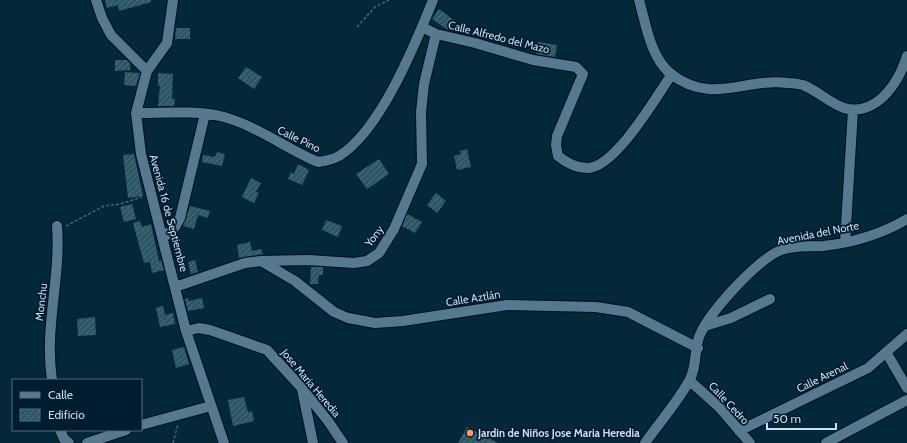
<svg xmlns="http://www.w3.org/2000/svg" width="907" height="443" viewBox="0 0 907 443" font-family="Cabin,sans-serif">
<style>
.building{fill:url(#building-hatch)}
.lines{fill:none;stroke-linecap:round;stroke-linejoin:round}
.minor-casing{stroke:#000f1d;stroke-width:12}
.path{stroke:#486576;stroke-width:1.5;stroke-dasharray:3 2;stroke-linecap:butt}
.minor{stroke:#567990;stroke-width:10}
.poi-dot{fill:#fb9e52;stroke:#001d30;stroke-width:1.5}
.labels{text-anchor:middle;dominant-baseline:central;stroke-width:3.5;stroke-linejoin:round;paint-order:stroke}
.street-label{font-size:11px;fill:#cddfec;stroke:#001d30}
.poi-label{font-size:11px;font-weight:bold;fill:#cddfec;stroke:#001d30;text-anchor:start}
</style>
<defs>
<pattern id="building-hatch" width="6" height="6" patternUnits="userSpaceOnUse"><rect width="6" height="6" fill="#2b5864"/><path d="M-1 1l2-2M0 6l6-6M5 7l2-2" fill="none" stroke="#49707a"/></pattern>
</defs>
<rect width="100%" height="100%" fill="#04273a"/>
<path class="building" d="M105 0H151V2L119 11 118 5 107 8Z
M439 9 455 21 448 30 432 19Z
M176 28H190V39H175Z
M538 42 557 45 555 57 536 54Z
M115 60H127L130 64V70L115 71Z
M246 67 262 77 254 89 238 78Z
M125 72 140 73 136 86 124 85Z
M158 73 173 74 172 99H175L174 106H158L160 86H158Z
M467 149 471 167 457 170 454 156 461 154 460 151Z
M217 152 225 154 222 166 202 162 203 155 215 157Z
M134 154 143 196 128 198 123 155Z
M379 159 389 174 367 189 356 174Z
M298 164 309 170 302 185 288 179 291 172 294 174Z
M251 178 261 183 256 192 259 193 254 203 242 197Z
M436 193 446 201 437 213 427 205Z
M132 204 136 219 124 222 120 207Z
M190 206 210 211 208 218 198 215 194 229 183 226Z
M407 214 422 222 415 233 402 226Z
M326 220 342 226 338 237 322 230Z
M140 221 142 227 151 224 159 261 161 260 164 270 152 273 150 262 144 263 133 223Z
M250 242 252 251 261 249 263 254 239 258 237 245Z
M195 260 198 272 191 274 188 262Z
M311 267H323V275H319L318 284H310Z
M188 298 189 301 202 298 204 308 188 311 185 299Z
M163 306 165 315 173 313 175 324 160 327 156 308Z
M95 317 96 335 78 336 77 319Z
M184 347 189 364 176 368 172 350Z
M244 397 248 412 252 411 254 421 233 426 228 400Z
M467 427 498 443H458Z"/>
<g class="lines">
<g class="minor-casing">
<path id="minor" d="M96 0 102 18 111 35 147 71 136 113 141 154 186 331 224 443
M639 0C646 24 650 57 671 74 713 106 745 77 788 83 793 83 799 84 803 85 826 94 842 119 870 106 889 97 901 75 907 56
M422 27 436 34 475 43 533 60 576 67 583 74 557 136 556 145 558 156C567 163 577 169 589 168 617 165 656 97 672 74
M147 71 167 43 173 0
M136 113C165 113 196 110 224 117 257 126 287 149 318 162 325 161 332 160 339 156 380 131 415 45 433 0
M163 238 175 227 180 218 205 114
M845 242 853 110
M261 261 295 281 334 312 348 318 375 323 403 321 507 305 596 307 628 312 698 348
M175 287 245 263 261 261 308 260 354 263 367 261 379 253 394 229 422 164 421 112 424 84 436 34
M705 326 731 318 770 299
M186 331 199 328 210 330 267 350 301 387 328 421 343 443
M886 352 907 388
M52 380C44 328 61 278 57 226
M690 381 719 407 750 443
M302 389 313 443
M141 425 211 406
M60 430 64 439 69 443
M739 431 868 368 907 334
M87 443 126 430
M645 443C659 423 677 403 689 381 697 368 694 351 699 337 708 313 757 260 781 250 795 245 809 247 823 246 851 243 883 234 907 219
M826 443 907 400"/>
</g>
<path class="path" d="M357 27 375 7 389 0
M66 226 104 206 120 204 142 197
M173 443 178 424"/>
<use href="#minor" class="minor"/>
</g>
<circle class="poi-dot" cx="470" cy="433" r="4"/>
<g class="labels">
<g class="street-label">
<text transform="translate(499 37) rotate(14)">Calle Alfredo del Mazo</text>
<text transform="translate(299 139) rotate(26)">Calle Pino</text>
<text transform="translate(169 213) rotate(75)">Avenida 16 de Septiembre</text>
<text transform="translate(818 233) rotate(-11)">Avenida del Norte</text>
<text transform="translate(374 236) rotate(-54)">Yony</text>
<text transform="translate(473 298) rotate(-9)">Calle Aztlán</text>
<text transform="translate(41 302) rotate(-83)">Monchu</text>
<text transform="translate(822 377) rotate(-26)">Calle Arenal</text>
<text transform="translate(311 383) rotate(50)">Jose Maria Heredia</text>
<text transform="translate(729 403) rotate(47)">Calle Cedro</text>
</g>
<g class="poi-label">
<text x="478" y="433">Jardin de Niños Jose Maria Heredia</text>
</g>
</g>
<rect x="12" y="379" width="130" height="52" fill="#001d30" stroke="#526b7b"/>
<rect x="20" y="392" width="20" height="6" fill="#567990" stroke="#526b7b"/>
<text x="48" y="399" font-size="12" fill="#cddfec">Calle</text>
<rect x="20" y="409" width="20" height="12" fill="url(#building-hatch)" stroke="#526b7b"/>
<text x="48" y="419" font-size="12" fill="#cddfec">Edificio</text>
<path d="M767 423v6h69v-6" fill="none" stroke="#cddfec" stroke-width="2"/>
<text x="773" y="423" font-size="12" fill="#cddfec" stroke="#001d30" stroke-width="3" paint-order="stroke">50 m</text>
</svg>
